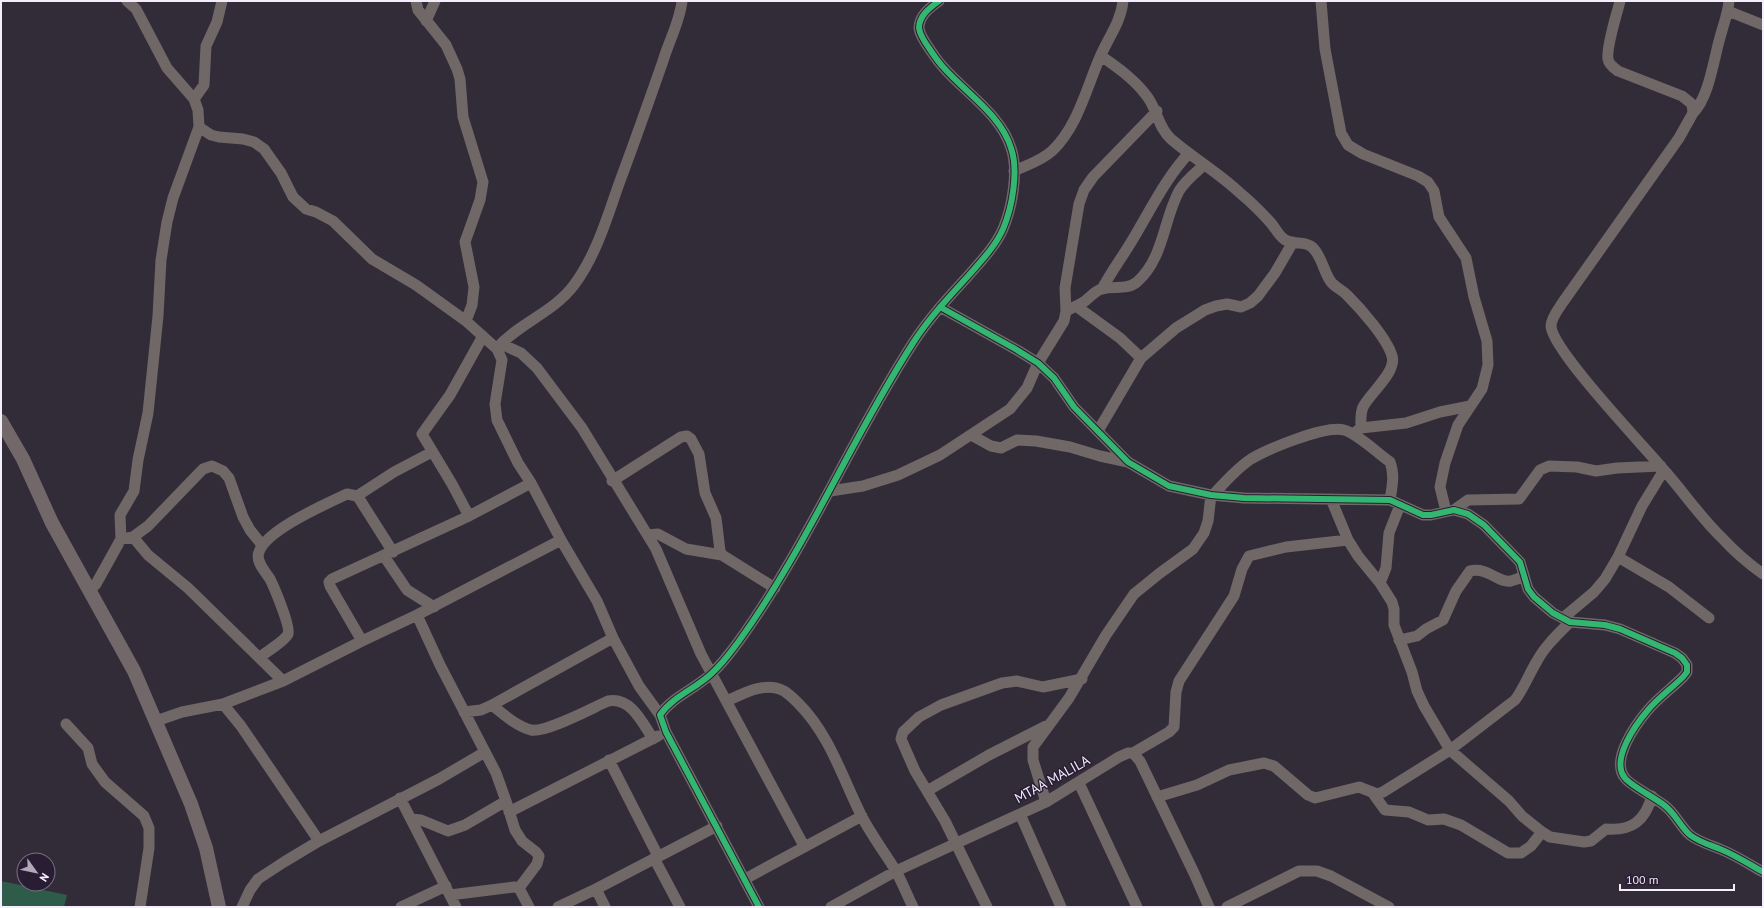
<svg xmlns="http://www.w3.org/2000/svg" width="1764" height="908" viewBox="0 0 1764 908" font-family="'PT Sans',sans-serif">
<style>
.green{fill:#2f5b4a}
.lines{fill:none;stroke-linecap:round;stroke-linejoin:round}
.minor{stroke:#6f6867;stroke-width:11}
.major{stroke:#72686a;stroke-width:14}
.cycleway-casing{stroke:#281d33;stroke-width:8}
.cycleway{stroke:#33b770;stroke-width:6}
.labels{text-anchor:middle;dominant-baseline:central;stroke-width:3;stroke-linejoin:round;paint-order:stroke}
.street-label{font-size:14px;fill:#f4edfc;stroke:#281d33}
</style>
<rect width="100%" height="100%" fill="#322c39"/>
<path class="green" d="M1 881 67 895 64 907H1Z"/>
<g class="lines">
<path class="minor" d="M127 1 136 9 167 68 194 99 198 110 199 127 211 135 219 137 243 139 254 142 264 149 281 173 293 197 306 209 316 212 333 221 372 259 416 285 466 321 497 349 502 360 495 404 497 420 518 463 531 483 561 540 597 601 613 638 639 686 660 715
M416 1 418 10 446 45 457 69 460 79 463 117 483 182 480 200 465 242 474 287 472 305 466 321
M1321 1 1325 49 1341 133 1348 145 1363 154 1418 176 1428 182 1434 191 1439 217 1466 258 1474 297 1487 341 1488 365 1482 389 1458 425 1445 463 1440 487 1446 511
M1620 1C1617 14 1606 47 1608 59 1609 65 1614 68 1618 71L1682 96 1692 104 1693 113 1679 138 1563 302C1559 308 1551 318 1551 326 1552 350 1643 445 1663 469 1683 491 1700 517 1722 538 1734 551 1749 564 1763 574
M1728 11 1763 25
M426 21 435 1
M1101 56C1117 67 1134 79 1146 95 1157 108 1158 128 1171 139 1193 158 1219 173 1240 193 1251 202 1261 212 1270 222 1275 227 1278 235 1284 239 1292 246 1304 240 1312 247 1322 256 1323 271 1331 282 1335 287 1342 290 1347 295 1360 308 1387 338 1392 356 1397 372 1370 393 1363 407 1360 414 1361 421 1361 428
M194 99 204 85 206 46 217 22 222 1
M1693 113C1710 96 1714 56 1721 34 1724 23 1728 13 1729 1
M1014 171C1027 165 1041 161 1052 151 1078 126 1086 89 1100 57 1108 38 1121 22 1123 1
M1102 289C1111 272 1123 256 1133 239 1151 209 1165 179 1189 153
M1076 306 1120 338 1141 358
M940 307 1017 350 1038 363 1054 378 1074 407 1128 462 1169 486 1211 495 1244 498 1390 500 1423 515H1431L1454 510 1468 514 1484 525 1520 562 1528 589 1534 597 1553 613 1570 622 1605 625 1620 629 1675 653 1682 658 1687 665V672L1683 677C1672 688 1658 698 1648 710 1636 724 1610 760 1625 778 1631 786 1654 797 1664 805 1675 813 1680 826 1690 835 1699 842 1710 845 1720 849 1735 855 1749 864 1763 872
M1066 311C1072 308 1079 305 1085 301 1090 297 1096 290 1102 289 1114 285 1126 291 1137 282 1164 258 1163 221 1179 191 1185 181 1195 173 1204 165
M501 344 521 353 537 368 582 428 656 549 701 654 804 846
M497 348C519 323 553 313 574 285 597 254 607 217 620 181 635 141 649 101 663 61 669 41 680 21 682 1
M1098 431 1141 358 1176 328 1205 310 1216 306 1227 304 1241 307 1250 303 1258 296 1275 273 1293 242
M1357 431 1361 428 1406 423 1440 412 1470 406
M971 435 991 446 1001 448 1017 440 1036 441 1070 447 1100 456 1128 462
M612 481 681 437 687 436 691 439 699 454 705 493 716 518 720 551 722 555 775 588
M830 491 863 486 898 475 940 455 1010 409 1027 388 1038 363 1064 321 1066 311 1065 288 1079 204 1084 190 1093 177 1157 111
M1213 495C1225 482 1236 469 1251 459 1268 449 1325 425 1344 430 1356 433 1379 454 1390 462 1395 475 1392 487 1390 500
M357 496 394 472 432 452
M1331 499 1348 540 1358 556 1380 583 1392 602 1394 609V625L1412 672 1417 691 1424 706 1450 750 1509 801 1522 816 1542 832 1550 837 1584 842 1591 841 1606 829C1632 831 1645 821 1652 796
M1454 510 1468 500 1519 499 1540 470 1549 466 1577 467 1596 471 1617 468 1661 466
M469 516 452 484 422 434 450 395 483 336
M648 535 658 534 686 549 722 555
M133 537 148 555 188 588 283 681
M121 539 120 515 134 491 138 460 148 413 158 316 161 260 167 222 173 198 199 127
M384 556 407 590 434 607
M1618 557 1669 587 1709 618
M1380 583 1386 568 1389 533 1400 505
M89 591 96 584 121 539 133 537 148 526 203 469 212 466 223 471 229 478 243 517 250 530 262 545
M417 615 440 665 496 773 506 801 515 830 522 841 536 852 539 856 537 864 519 888
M1563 618 1594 592 1605 579 1618 557 1642 506 1664 470
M1399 640 1417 636 1426 629 1443 620 1456 591 1470 571C1489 567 1497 583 1511 581 1515 580 1520 578 1524 576
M362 641 330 586 329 582 332 579 469 516 531 483
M260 657C266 652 285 641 288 634 291 627 274 587 270 579 265 571 255 561 259 552 266 530 326 504 347 494L357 496 360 500 393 552
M727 701C744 693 765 681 784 691 789 694 794 699 798 703 830 735 842 777 862 817 872 836 885 853 896 871 902 882 907 895 913 907
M223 704 241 726 319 841
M492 705C503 714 516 726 531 730 546 733 592 708 608 701 631 697 642 722 653 739
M464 712 481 710 492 705 613 638
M156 721 182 712 223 704 283 681 362 641 417 615 561 540
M66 724 88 748 92 764 105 782 144 816 149 828V848L140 907
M1133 753 1169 732 1174 727 1176 692 1179 681 1234 596 1242 569 1249 556 1286 547 1348 540
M609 760 658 856
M1079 783 1137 907
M927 791 989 755 1046 726
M1372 792 1385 810 1409 812 1428 820 1444 819 1461 825 1508 853H1521L1531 846 1542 832
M1157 797 1197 785 1229 770 1264 763 1274 766 1308 795 1315 798 1359 787 1377 794 1383 792 1450 750 1515 700C1524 688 1529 674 1537 661 1545 646 1558 634 1570 622
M400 798 456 907
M1046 802 1033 760V747L1069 698 1106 635 1134 594 1160 573 1193 549 1204 533 1208 521 1211 495
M509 812 658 736
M1020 814 1061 907
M411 819 421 820 448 831 465 825 506 801
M654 858 680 907
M745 879 862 816
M596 889 605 907
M450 895 514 887 519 888 529 907
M242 907 250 890 258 879 284 862 319 841 439 779 485 752
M401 907 446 886
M558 907 596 889 717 826
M759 907 666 732 660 715C672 697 695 689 711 674 721 665 731 652 739 641 807 547 851 439 913 343 929 318 949 297 969 275 981 261 995 247 1003 229 1012 208 1019 171 1011 148 1001 115 966 93 944 68 939 63 935 57 931 51 926 44 920 36 919 28 919 15 931 7 939 1
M831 907 896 871 1046 802 1119 757 1128 753H1133L1140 761 1194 873 1209 907
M987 907 945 821 915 771 901 739 903 732 919 717 941 705 1002 683 1017 681 1043 687 1082 679
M1227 907 1299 871H1317L1331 876 1389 907"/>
<path class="major" d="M1 421 23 459 52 523 134 671 191 804 206 848 219 907"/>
<g class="cycleway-casing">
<path id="cycleway" d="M940 307 1017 350 1038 363 1054 378 1074 407 1128 462 1169 486 1211 495 1244 498 1390 500 1423 515H1431L1454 510 1468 514 1484 525 1520 562 1528 589 1534 597 1553 613 1570 622 1605 625 1620 629 1675 653 1682 658 1687 665V672L1683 677C1672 688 1658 698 1648 710 1636 724 1610 760 1625 778 1631 786 1654 797 1664 805 1675 813 1680 826 1690 835 1699 842 1710 845 1720 849 1735 855 1749 864 1763 872
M759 907 666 732 660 715C672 697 695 689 711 674 721 665 731 652 739 641 807 547 851 439 913 343 929 318 949 297 969 275 981 261 995 247 1003 229 1012 208 1019 171 1011 148 1001 115 966 93 944 68 939 63 935 57 931 51 926 44 920 36 919 28 919 15 931 7 939 1"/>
</g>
<use href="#cycleway" class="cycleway"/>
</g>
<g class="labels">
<g class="street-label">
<text transform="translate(1052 779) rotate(-29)">MTAA MALILA</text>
</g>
</g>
<rect width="1764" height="908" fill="none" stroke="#f4edfc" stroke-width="4"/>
<g transform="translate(36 872) rotate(123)"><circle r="19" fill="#281d33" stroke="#7a7083"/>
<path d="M0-3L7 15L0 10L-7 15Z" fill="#b0a9b8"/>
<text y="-6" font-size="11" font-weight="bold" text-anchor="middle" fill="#f4edfc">N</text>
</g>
<path d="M1620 884v6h114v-6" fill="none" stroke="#f4edfc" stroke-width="2"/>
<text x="1626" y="884" font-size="12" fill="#f4edfc" stroke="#281d33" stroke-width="3" paint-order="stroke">100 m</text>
</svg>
